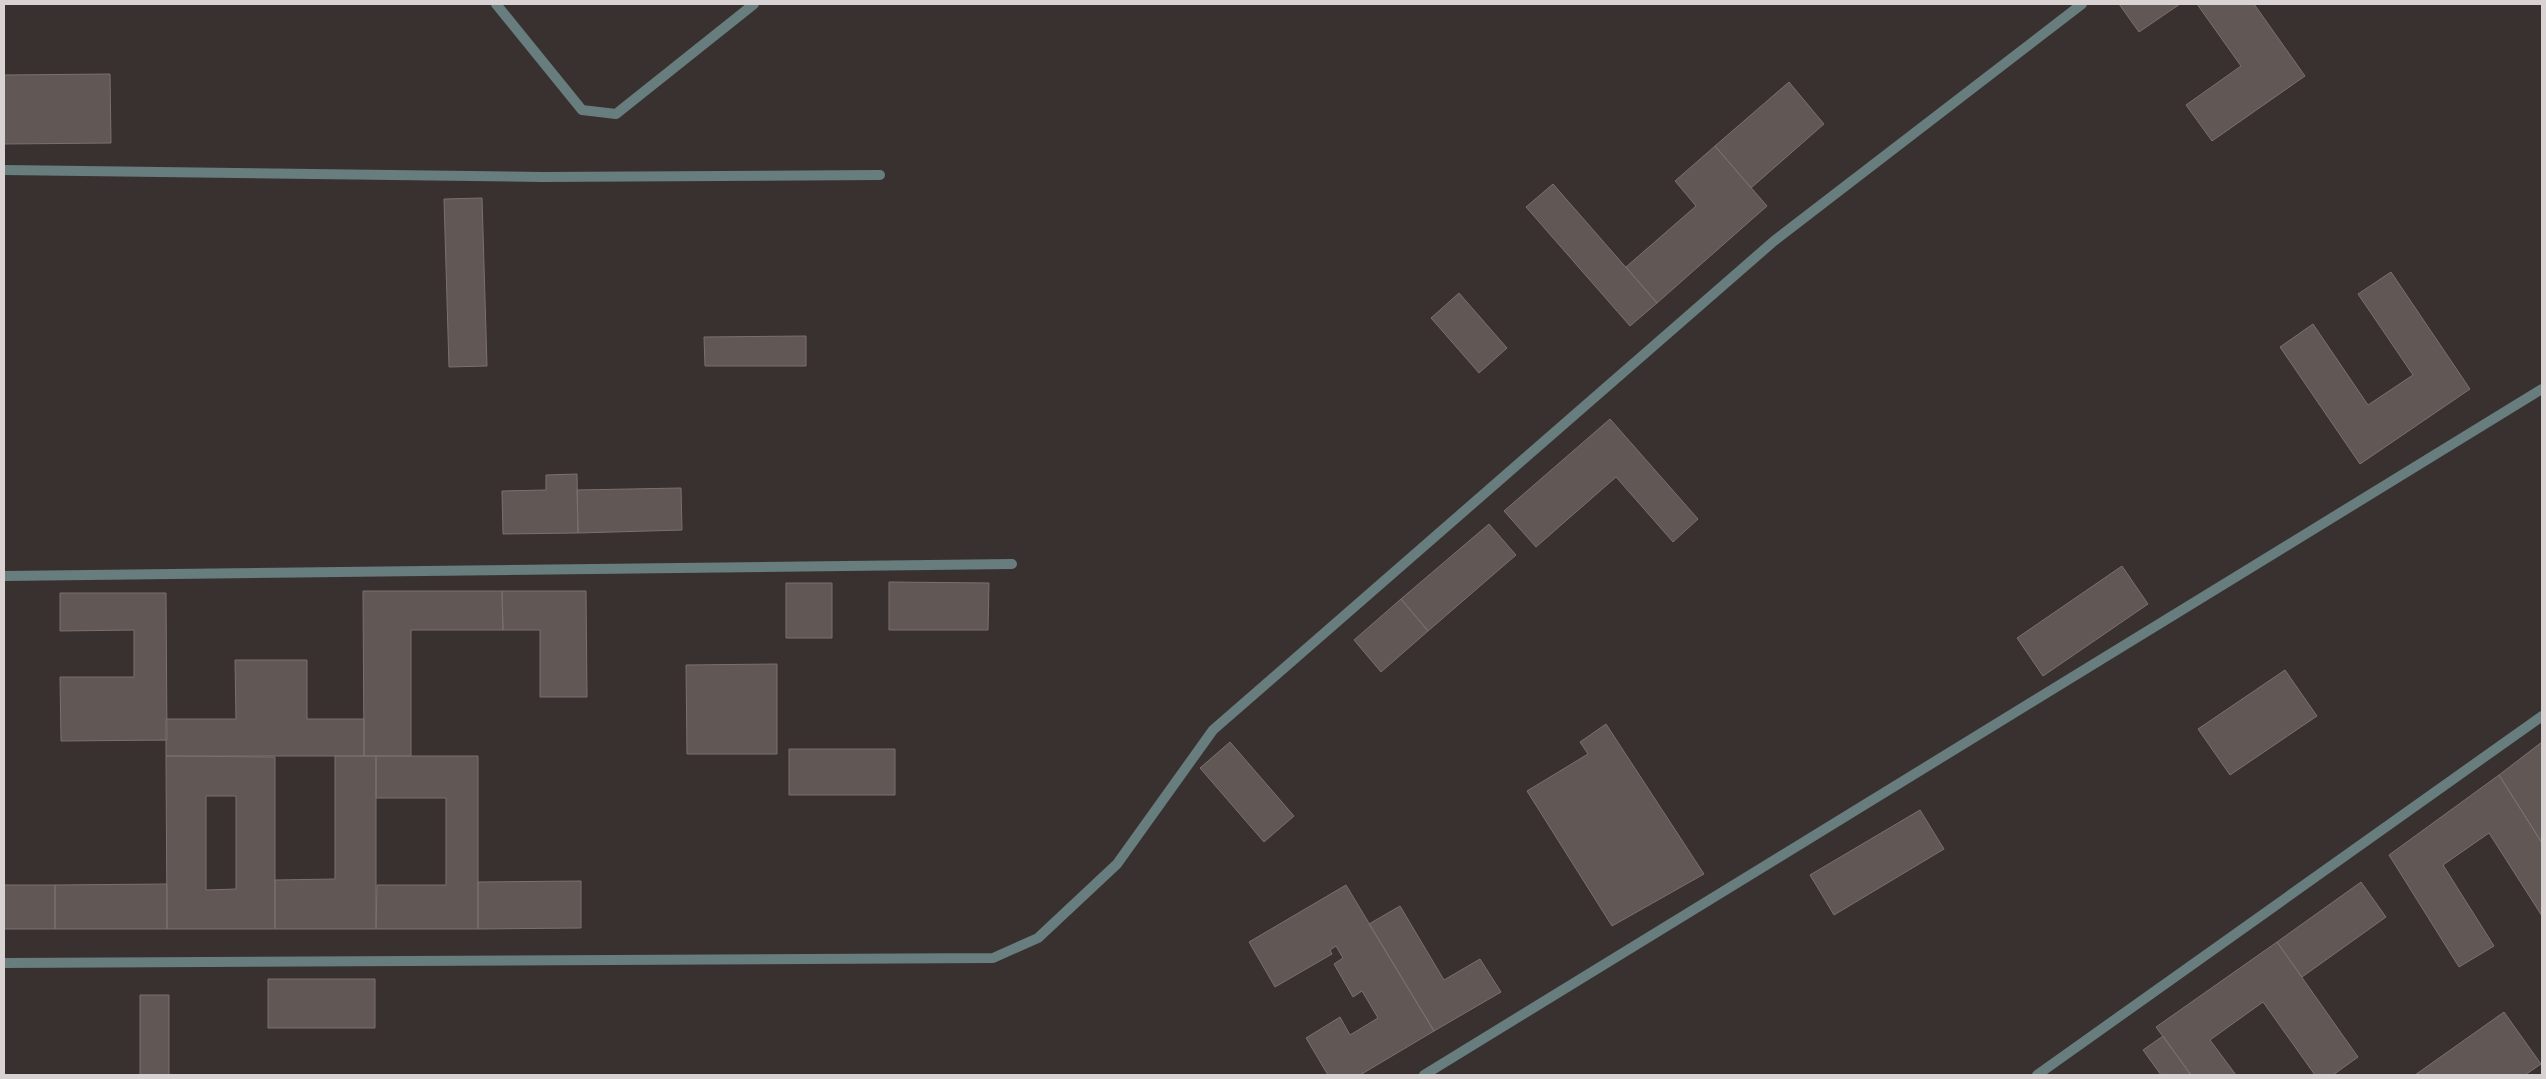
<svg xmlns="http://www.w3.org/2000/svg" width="2546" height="1079" viewBox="0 0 2546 1079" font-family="Jost,sans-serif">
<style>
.building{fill:#615856;stroke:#7a716f;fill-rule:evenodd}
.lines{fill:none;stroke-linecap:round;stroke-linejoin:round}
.minor{stroke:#677d7e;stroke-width:10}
</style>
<rect width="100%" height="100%" fill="#393130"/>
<path class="building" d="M2119 4H2180L2139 32Z
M2197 4H2254L2305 76 2212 141 2186 105 2241 66Z
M110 74 111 143 4 144V75Z
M1789 82 1824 124 1751 188 1715 146Z
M1715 146 1767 206 1657 303 1626 267 1696 206 1675 181Z
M1553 184 1657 303 1630 326 1526 207Z
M482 198 487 366 449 367 444 199Z
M2391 272 2470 389 2360 464 2280 347 2313 324 2368 405 2413 375 2358 294Z
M1459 293 1507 348 1479 373 1431 318Z
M806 336V366H705L704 337Z
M1610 419 1698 519 1673 542 1616 477 1536 547 1504 511Z
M577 474 578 533 503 534 502 491 546 490V475Z
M681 488 682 530 578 533 577 490Z
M1489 524 1516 555 1428 631 1401 599Z
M2122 566 2148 604 2043 676 2017 638Z
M889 582 989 583 988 630H889Z
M786 583H832V638H786Z
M363 591H502L503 630H411V756H364Z
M502 591H586L587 697H540V630H503Z
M60 593H166L167 740 61 741 60 677H134V630L60 631Z
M1401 599 1428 631 1381 672 1354 640Z
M235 660H307V719H364V756H166V719H236Z
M777 664V754H687L686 665Z
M2285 670 2317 716 2230 775 2198 729Z
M1606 724 1704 874 1612 926 1527 791 1588 754 1580 742Z
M1230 742 1294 816 1264 842 1200 768Z
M2542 742V843L2499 775Z
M789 749H895V795H789Z
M166 756 275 757V929H167ZM206 796H236V889L206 890Z
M335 756H376V929H275V880L335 879Z
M376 756H478V929H376L377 885H446V798H376Z
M2499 775 2542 843V916L2489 833 2443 865 2494 946 2459 967 2389 855Z
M1920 810 1944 849 1834 915 1810 875Z
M581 881V928L478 929V882Z
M2361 882 2386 917 2302 977 2277 942Z
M167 884V929H55V885Z
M4 885H55V929H4Z
M1346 885 1434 1031 1360 1075H1328L1306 1038 1340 1017 1350 1035 1378 1018 1362 991 1353 997 1334 964 1343 958 1336 946 1330 950 1332 954 1275 987 1249 942Z
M1400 906 1444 980 1480 959 1501 992 1434 1031 1369 924Z
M2277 942 2358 1057 2333 1075H2315L2263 1002 2210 1040 2236 1075H2191L2156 1027Z
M268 979H375V1028H268Z
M140 995H169V1075H140Z
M2504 1012 2541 1064 2525 1075H2415Z
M2163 1036 2191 1075H2161L2143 1050Z"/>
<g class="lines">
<path class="minor" d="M496 4 582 110 616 114 754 4
M4 170 542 177 880 175
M4 576 1012 564
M4 963 993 958 1038 938 1117 864 1213 730 1774 241 2082 4
M1424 1075 2542 389
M2037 1075 2542 716"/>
</g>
<rect width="2546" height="1079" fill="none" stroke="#d8d3d2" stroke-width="10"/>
</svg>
